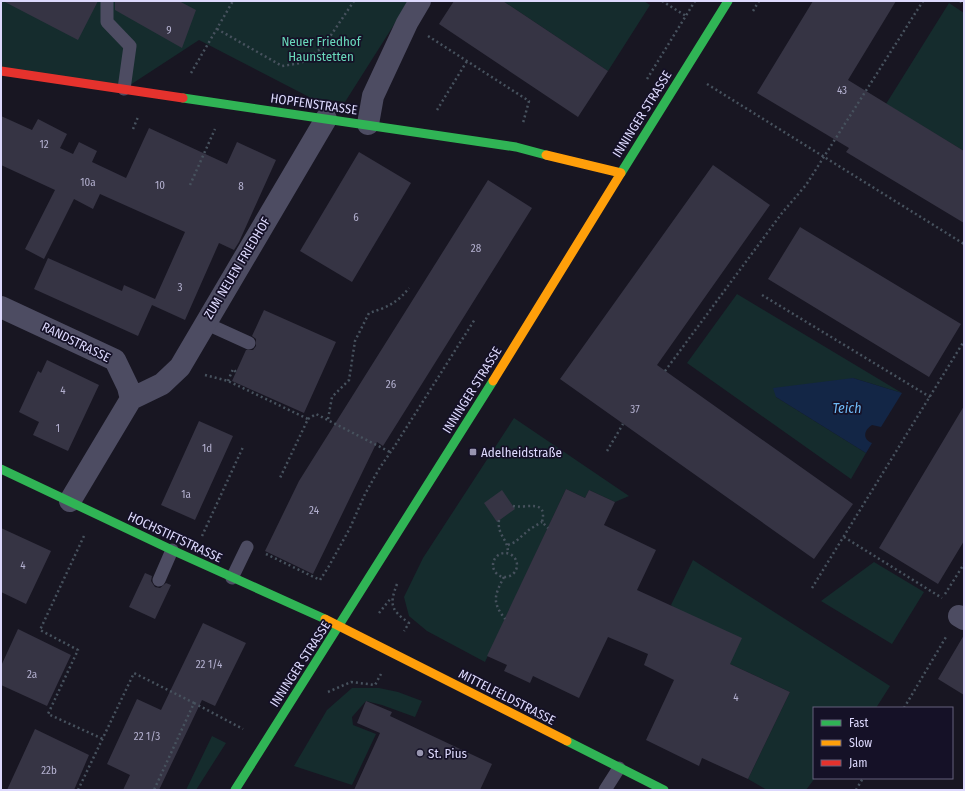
<svg xmlns="http://www.w3.org/2000/svg" width="965" height="791" viewBox="0 0 965 791" font-family="'Fira Sans Condensed',sans-serif">
<style>
.green{fill:#152c2d}
.water{fill:#132646}
.building{fill:#363444}
.lines{fill:none;stroke-linecap:round;stroke-linejoin:round}
.path{stroke:#47525e;stroke-width:2.5;stroke-dasharray:2 3;stroke-linecap:butt}
.lane{stroke:#4d4c62;stroke-width:13}
.street{stroke:#4d4c62;stroke-width:22}
.fast{stroke:#30b455;stroke-width:9}
.slow{stroke:#ff9f0a;stroke-width:9}
.jam{stroke:#e5322d;stroke-width:9}
.poi-dot{fill:#9895b0;stroke:#151127;stroke-width:1.5}
.labels{text-anchor:middle;dominant-baseline:central;stroke-width:3.5;stroke-linejoin:round;paint-order:stroke}
.number-label{font-size:11px;fill:#b3b0cf}
.park-label{font-size:13px;fill:#69d9bb;stroke:#151127}
.street-label{font-size:13px;fill:#ddd9fd;stroke:#151127}
.poi-label{font-size:13px;fill:#ddd9fd;stroke:#151127;text-anchor:start}
.water-label{font-size:14px;font-style:italic;fill:#6eb9f6;stroke:#151127}
</style>
<rect width="100%" height="100%" fill="#181622"/>
<!-- green -->
<path class="green" d="M 1,1 L 409,1 L 345,102 L 311,98 L 199,40 L 124,89 L 1,71 Z
M 503,1 L 644,1 L 650,5 L 608,71 Z
M 949,3 L 964,13 L 964,151 L 886,104 Z
M 737,294 L 902,393 L 853,378 L 776,397 L 866,453 L 851,479 L 687,363 Z
M 514,418 L 629,496 L 615,502 L 589,490 L 585,498 L 566,489 L 485,662 L 427,631 L 409,616 L 404,597 L 423,558 Z
M 693,560 L 890,686 L 876,708 L 814,708 L 815,778 L 806,790 L 767,790 L 748,779 L 790,692 L 730,664 L 671,605 Z
M 874,562 L 924,592 L 892,644 L 821,601 Z
M 352,688 L 379,688 L 398,692 L 422,701 L 415,717 L 382,705 L 366,701 L 352,717 L 353,725 L 376,734 L 352,785 L 294,766 L 327,710 Z
M 212,736 L 226,743 L 196,790 L 186,790 Z"/>
<!-- water -->
<path class="water" d="M 853,378 L 902,393 L 881,427 L 872,425 C 864,430 862,439 872,443 L 866,453 L 776,397 L 773,388 Z"/>
<!-- building -->
<path class="building" d="M 3,1 L 98,1 L 78,40 Z
M 115,1 L 179,1 L 196,10 L 182,48 L 115,10 Z
M 454,1 L 503,1 L 608,71 L 578,117 L 439,24 Z
M 813,1 L 896,1 L 848,80 L 964,151 L 964,223 L 846,152 L 849,148 L 757,93 Z
M 1,116 L 32,130 L 38,119 L 67,134 L 60,148 L 73,154 L 79,142 L 97,151 L 92,162 L 126,178 L 149,128 L 227,164 L 237,142 L 276,160 L 239,242 L 234,250 L 219,243 L 185,320 L 152,305 L 138,336 L 34,289 L 48,258 L 122,291 L 124,285 L 155,299 L 185,232 L 100,194 L 93,209 L 74,199 L 44,259 L 25,249 L 55,190 L 1,165 Z
M 359,152 L 411,183 L 352,282 L 300,251 Z
M 713,165 L 770,205 L 657,365 L 853,504 L 814,559 L 560,379 Z
M 488,180 L 532,208 L 383,446 L 377,442 L 313,574 L 265,551 L 299,481 Z
M 800,227 L 961,324 L 929,377 L 768,279 Z
M 264,310 L 336,342 L 304,413 L 232,381 L 246,350 L 253,350 L 256,346 L 256,339 L 252,336 Z
M 47,360 L 99,385 L 68,451 L 33,435 L 39,422 L 19,412 L 38,371 L 41,373 Z
M 964,406 L 964,541 L 938,584 L 879,548 Z
M 199,421 L 233,436 L 195,520 L 161,505 Z
M 566,489 L 585,498 L 589,490 L 615,502 L 604,525 L 656,550 L 637,590 L 742,638 L 730,664 L 790,692 L 748,779 L 702,758 L 699,766 L 646,740 L 674,680 L 644,665 L 648,654 L 608,637 L 579,698 L 533,676 L 530,683 L 504,671 L 507,665 L 487,656 Z
M 502,490 L 515,509 L 497,522 L 484,503 Z
M 1,528 L 51,551 L 26,604 L 1,592 Z
M 145,573 L 152,576 L 151,581 L 155,587 L 160,588 L 166,583 L 171,585 L 155,619 L 129,607 Z
M 203,623 L 246,643 L 215,706 L 202,700 L 159,790 L 123,790 L 130,775 L 107,764 L 137,699 L 161,710 Z
M 18,629 L 71,655 L 47,706 L 1,685 L 1,666 Z
M 964,635 L 964,695 L 938,679 Z
M 366,701 L 392,712 L 390,716 L 492,764 L 480,790 L 354,790 L 380,733 L 357,723 Z
M 35,729 L 89,755 L 74,790 L 7,790 Z"/>
<g class="lines">
<!-- path -->
<path class="path" d="M 662,1 L 686,16
M 960,1 L 964,4
M 753,11 L 759,1
M 217,29 L 282,66 L 301,63 L 323,47 L 354,1
M 428,36 L 529,101 L 523,123
M 191,73 L 233,1
M 647,79 L 695,1
M 707,84 L 964,244
M 437,110 L 467,61
M 133,129 L 138,117
M 190,185 L 215,129
M 762,295 L 930,397
M 665,371 L 782,213 L 806,185 L 923,1
M 205,375 L 228,381 L 308,419 L 279,480
M 228,381 L 233,369 L 236,372
M 308,419 L 316,414 L 390,452
M 328,419 L 332,397 L 349,380 L 355,341 L 369,313 C 388,307 397,303 409,288
M 607,451 L 623,424
M 513,506 C 526,509 548,498 542,522 L 548,528
M 499,520 C 497,536 508,538 508,553
M 84,536 L 40,630 L 78,650 L 48,714 L 103,739
M 202,536 L 243,447
M 844,537 L 942,598
M 508,545 L 515,542 L 530,529 L 542,522
M493 565a12 12 0 1 1 24 0a12 12 0 1 1-24 0Z
M 266,554 L 320,580 L 329,566 L 350,528 L 365,494 L 379,469 L 396,444 L 475,319
M 504,577 C 494,596 492,602 505,619
M 397,584 C 389,605 391,610 409,623 L 404,631
M 812,588 L 964,341
M 945,594 L 964,564
M 379,613 L 391,598
M 328,692 L 351,682 L 375,685 L 381,674
M 194,703 L 243,729
M 904,708 L 946,637
M 78,790 L 134,673 L 194,703 L 154,790
M 856,790 L 863,778"/>
<!-- lane -->
<path class="lane" d="M 107,1 L 107,22 L 130,46 L 124,89
M 205,323 L 249,343
M 232,578 L 247,547
M 159,580 L 172,550
M 605,790 L 619,768"/>
<!-- street -->
<path class="street" d="M 368,124 L 373,96 L 407,23 L 420,1
M 1,307 L 115,360 L 128,387 L 131,399 L 70,501
M 131,399 L 162,384 L 180,367 L 326,119
M 959,616 L 964,619"/>
<!-- fast -->
<path class="fast" d="M 183,98 L 516,147 L 546,155
M 621,173 L 728,1
M 1,469 L 172,550 L 325,619
M 567,741 L 664,790
M 235,790 L 493,381"/>
<!-- slow -->
<path class="slow" d="M 546,155 L 621,173
M 493,381 L 621,173
M 325,619 L 567,741"/>
<!-- jam -->
<path class="jam" d="M 1,71 L 183,98"/>
</g>
<!-- markers -->
<g class="poi-dot">
<rect x="469" y="448" width="8" height="8" rx="2"/>
<circle cx="420" cy="753" r="4"/>
</g>
<g class="labels">
<!-- number labels -->
<g class="number-label">
<text x="169" y="30">9</text>
<text x="842" y="90">43</text>
<text x="44" y="144">12</text>
<text x="88" y="182">10a</text>
<text x="160" y="185">10</text>
<text x="241" y="186">8</text>
<text x="356" y="217">6</text>
<text x="476" y="248">28</text>
<text x="180" y="287">3</text>
<text x="391" y="384">26</text>
<text x="63" y="390">4</text>
<text x="635" y="409">37</text>
<text x="58" y="428">1</text>
<text x="207" y="448">1d</text>
<text x="186" y="494">1a</text>
<text x="314" y="510">24</text>
<text x="23" y="565">4</text>
<text x="209" y="664">22 1/4</text>
<text x="32" y="674">2a</text>
<text x="736" y="697">4</text>
<text x="147" y="736">22 1/3</text>
<text x="49" y="770">22b</text>
</g>
<!-- park labels -->
<g class="park-label">
<text x="321" y="41">Neuer Friedhof<tspan x="321" dy="15">Haunstetten</tspan></text>
</g>
<!-- street labels -->
<g class="street-label">
<text transform="translate(314 104) rotate(8)">HOPFENSTRASSE</text>
<text transform="translate(642 114) rotate(-58)">INNINGER STRASSE</text>
<text transform="translate(237 268) rotate(-59)">ZUM NEUEN FRIEDHOF</text>
<text transform="translate(76 342) rotate(26)">RANDSTRASSE</text>
<text transform="translate(472 390) rotate(-58)">INNINGER STRASSE</text>
<text transform="translate(175 537) rotate(25)">HOCHSTIFTSTRASSE</text>
<text transform="translate(300 664) rotate(-57)">INNINGER STRASSE</text>
<text transform="translate(507 697) rotate(27)">MITTELFELDSTRASSE</text>
</g>
<!-- poi labels -->
<g class="poi-label">
<text x="481" y="452">Adelheidstraße</text>
<text x="428" y="753">St. Pius</text>
</g>
<!-- water labels -->
<g class="water-label">
<text x="847" y="408">Teich</text>
</g>
</g>
<!-- border -->
<rect width="965" height="791" fill="none" stroke="#ddd9fd" stroke-width="4"/>
<!-- legend -->
<rect x="813" y="707" width="140" height="72" fill="#151127" stroke="#65617d"/>
<rect x="821" y="720" width="20" height="6" fill="#30b455" stroke="#65617d"/>
<text x="849" y="727" font-size="12" fill="#ddd9fd">Fast</text>
<rect x="821" y="740" width="20" height="6" fill="#ff9f0a" stroke="#65617d"/>
<text x="849" y="747" font-size="12" fill="#ddd9fd">Slow</text>
<rect x="821" y="760" width="20" height="6" fill="#e5322d" stroke="#65617d"/>
<text x="849" y="767" font-size="12" fill="#ddd9fd">Jam</text>
</svg>
